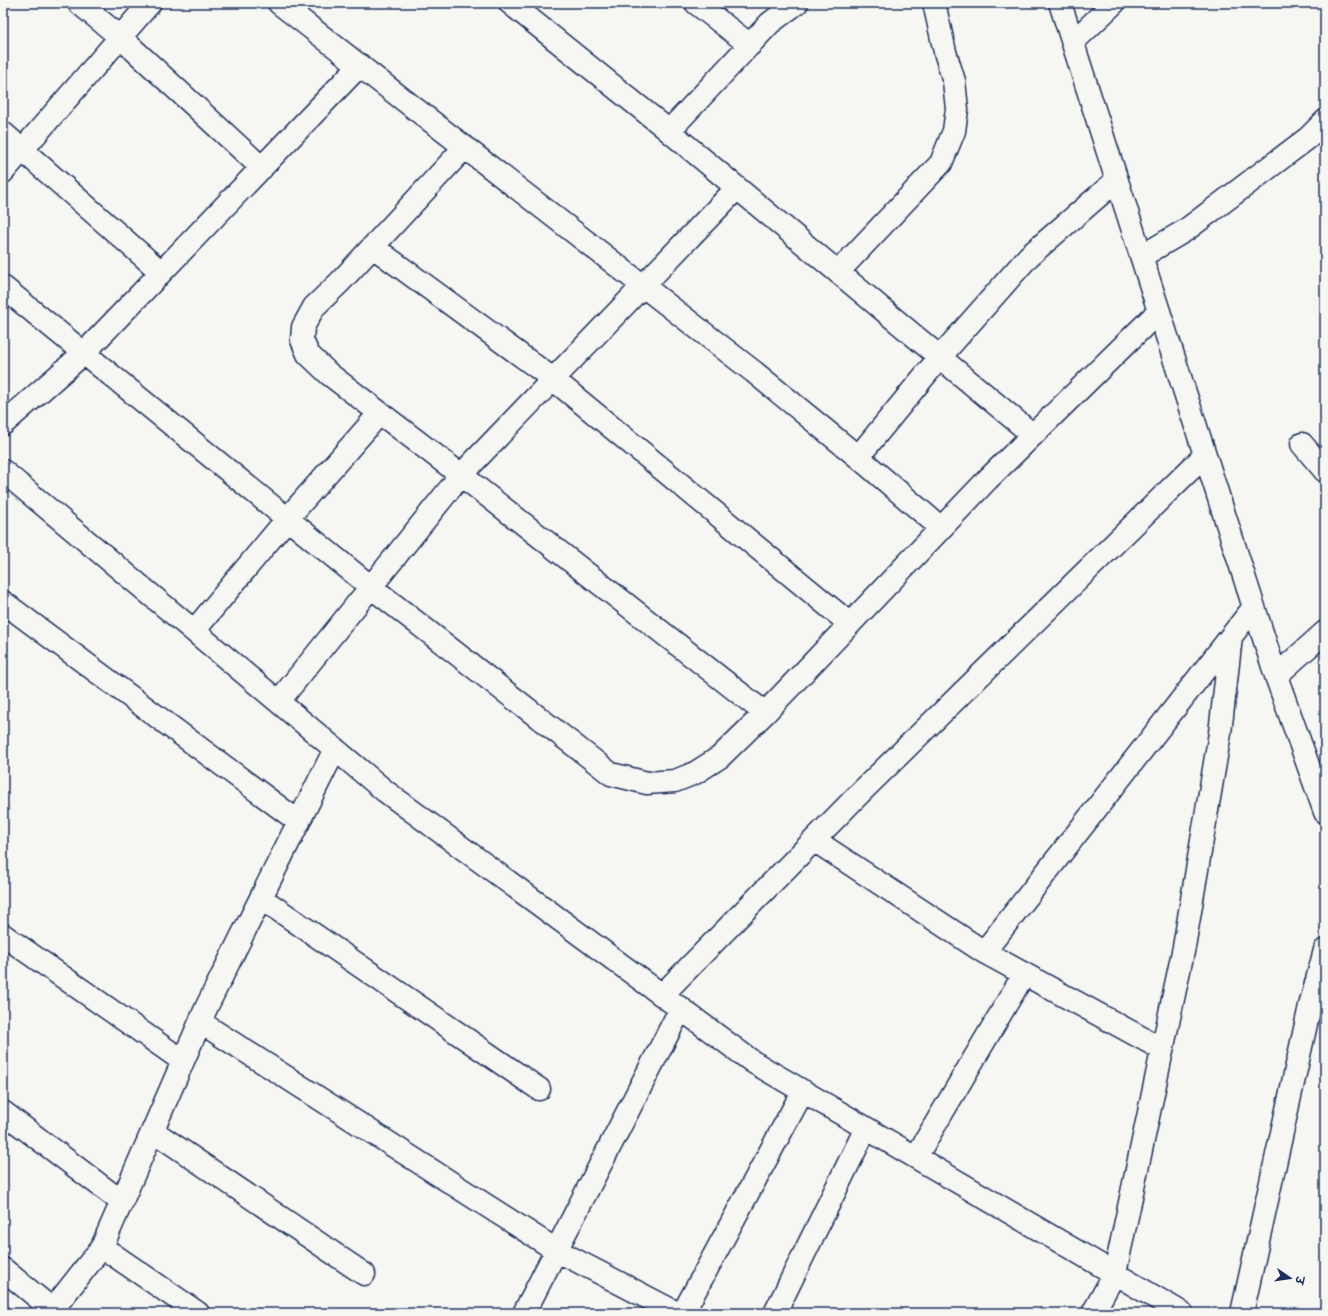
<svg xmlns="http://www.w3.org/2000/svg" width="1328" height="1316" viewBox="0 0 1328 1316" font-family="Mynerve,'Playpen Sans Deva',sans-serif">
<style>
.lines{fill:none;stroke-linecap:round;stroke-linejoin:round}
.minor-casing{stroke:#1b2f5e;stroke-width:25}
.minor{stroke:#f6f6f2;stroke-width:22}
</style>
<rect width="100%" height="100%" fill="#f6f6f2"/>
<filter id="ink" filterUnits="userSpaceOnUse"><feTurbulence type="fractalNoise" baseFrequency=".025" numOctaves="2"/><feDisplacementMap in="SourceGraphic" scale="8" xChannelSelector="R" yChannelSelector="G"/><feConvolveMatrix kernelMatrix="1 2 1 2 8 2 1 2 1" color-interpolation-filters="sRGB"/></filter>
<g filter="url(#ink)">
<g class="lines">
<!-- minor casing -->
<g class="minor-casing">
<path id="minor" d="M 79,3 L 120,37 L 262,168
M 279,3 L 754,372 L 858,457 L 941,528
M 510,3 L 663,126 L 1033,435
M 696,3 L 750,45
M 1060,3 L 1276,676 L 1325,812
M 1073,42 L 1114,3
M 669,131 L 770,23 L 797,3
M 3,133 L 161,272
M 465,147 L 340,282 L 314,307 L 303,327 L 302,340 L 308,354 L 329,374 L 461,475 L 765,713
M 3,172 L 150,3
M 373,247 L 553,379 L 850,624
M 1142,256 L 1186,230 L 1308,138 L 1325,121
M 838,272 L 941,163 L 954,131 L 957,109 L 954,81 L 945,52 L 934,3
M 3,287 L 371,587 L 611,774 L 647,783 L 675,781 L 695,773 L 720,757 L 765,713 L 988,479 L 1159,311
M 3,424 L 84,353 L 360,65
M 1302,444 L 1325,471
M 858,457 L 940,357 L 1029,256 L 1117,180
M 3,471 L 385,791 L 753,1062 L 1182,1313
M 3,602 L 299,822
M 194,631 L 287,519 L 380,413
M 1276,676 L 1325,632
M 279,701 L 461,475 L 737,188
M 814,840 L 984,952 L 1162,1049
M 261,898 L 539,1089
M 3,935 L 183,1061
M 984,952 L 1254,607
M 662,995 L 861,792 L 1205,455
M 200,1022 L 556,1250 L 677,1313
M 3,1112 L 122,1202
M 153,1131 L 364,1274
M 916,1157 L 1024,974
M 102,1247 L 198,1313
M 3,1269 L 53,1310
M 50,1313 L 102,1247 L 207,1006 L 335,749
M 524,1313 L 681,1008
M 683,1313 L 803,1091
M 775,1313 L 866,1128
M 1093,1313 L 1115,1273 L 1184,947 L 1220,733 L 1231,637
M 1242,1313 L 1310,1006 L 1325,950"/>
</g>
<!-- minor -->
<use href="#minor" class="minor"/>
</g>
</g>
<!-- margin -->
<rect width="1328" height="1316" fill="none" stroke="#f6f6f2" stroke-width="16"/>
<rect x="8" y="8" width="1312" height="1300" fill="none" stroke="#1b2f5e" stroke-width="1.5" filter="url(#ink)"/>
<!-- north arrow -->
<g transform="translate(1290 1278) rotate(103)" stroke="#f6f6f2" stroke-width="3" paint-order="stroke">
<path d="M0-3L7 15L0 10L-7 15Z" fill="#1b2f5e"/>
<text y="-6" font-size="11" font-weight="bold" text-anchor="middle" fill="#1b2f5e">उ</text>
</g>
</svg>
